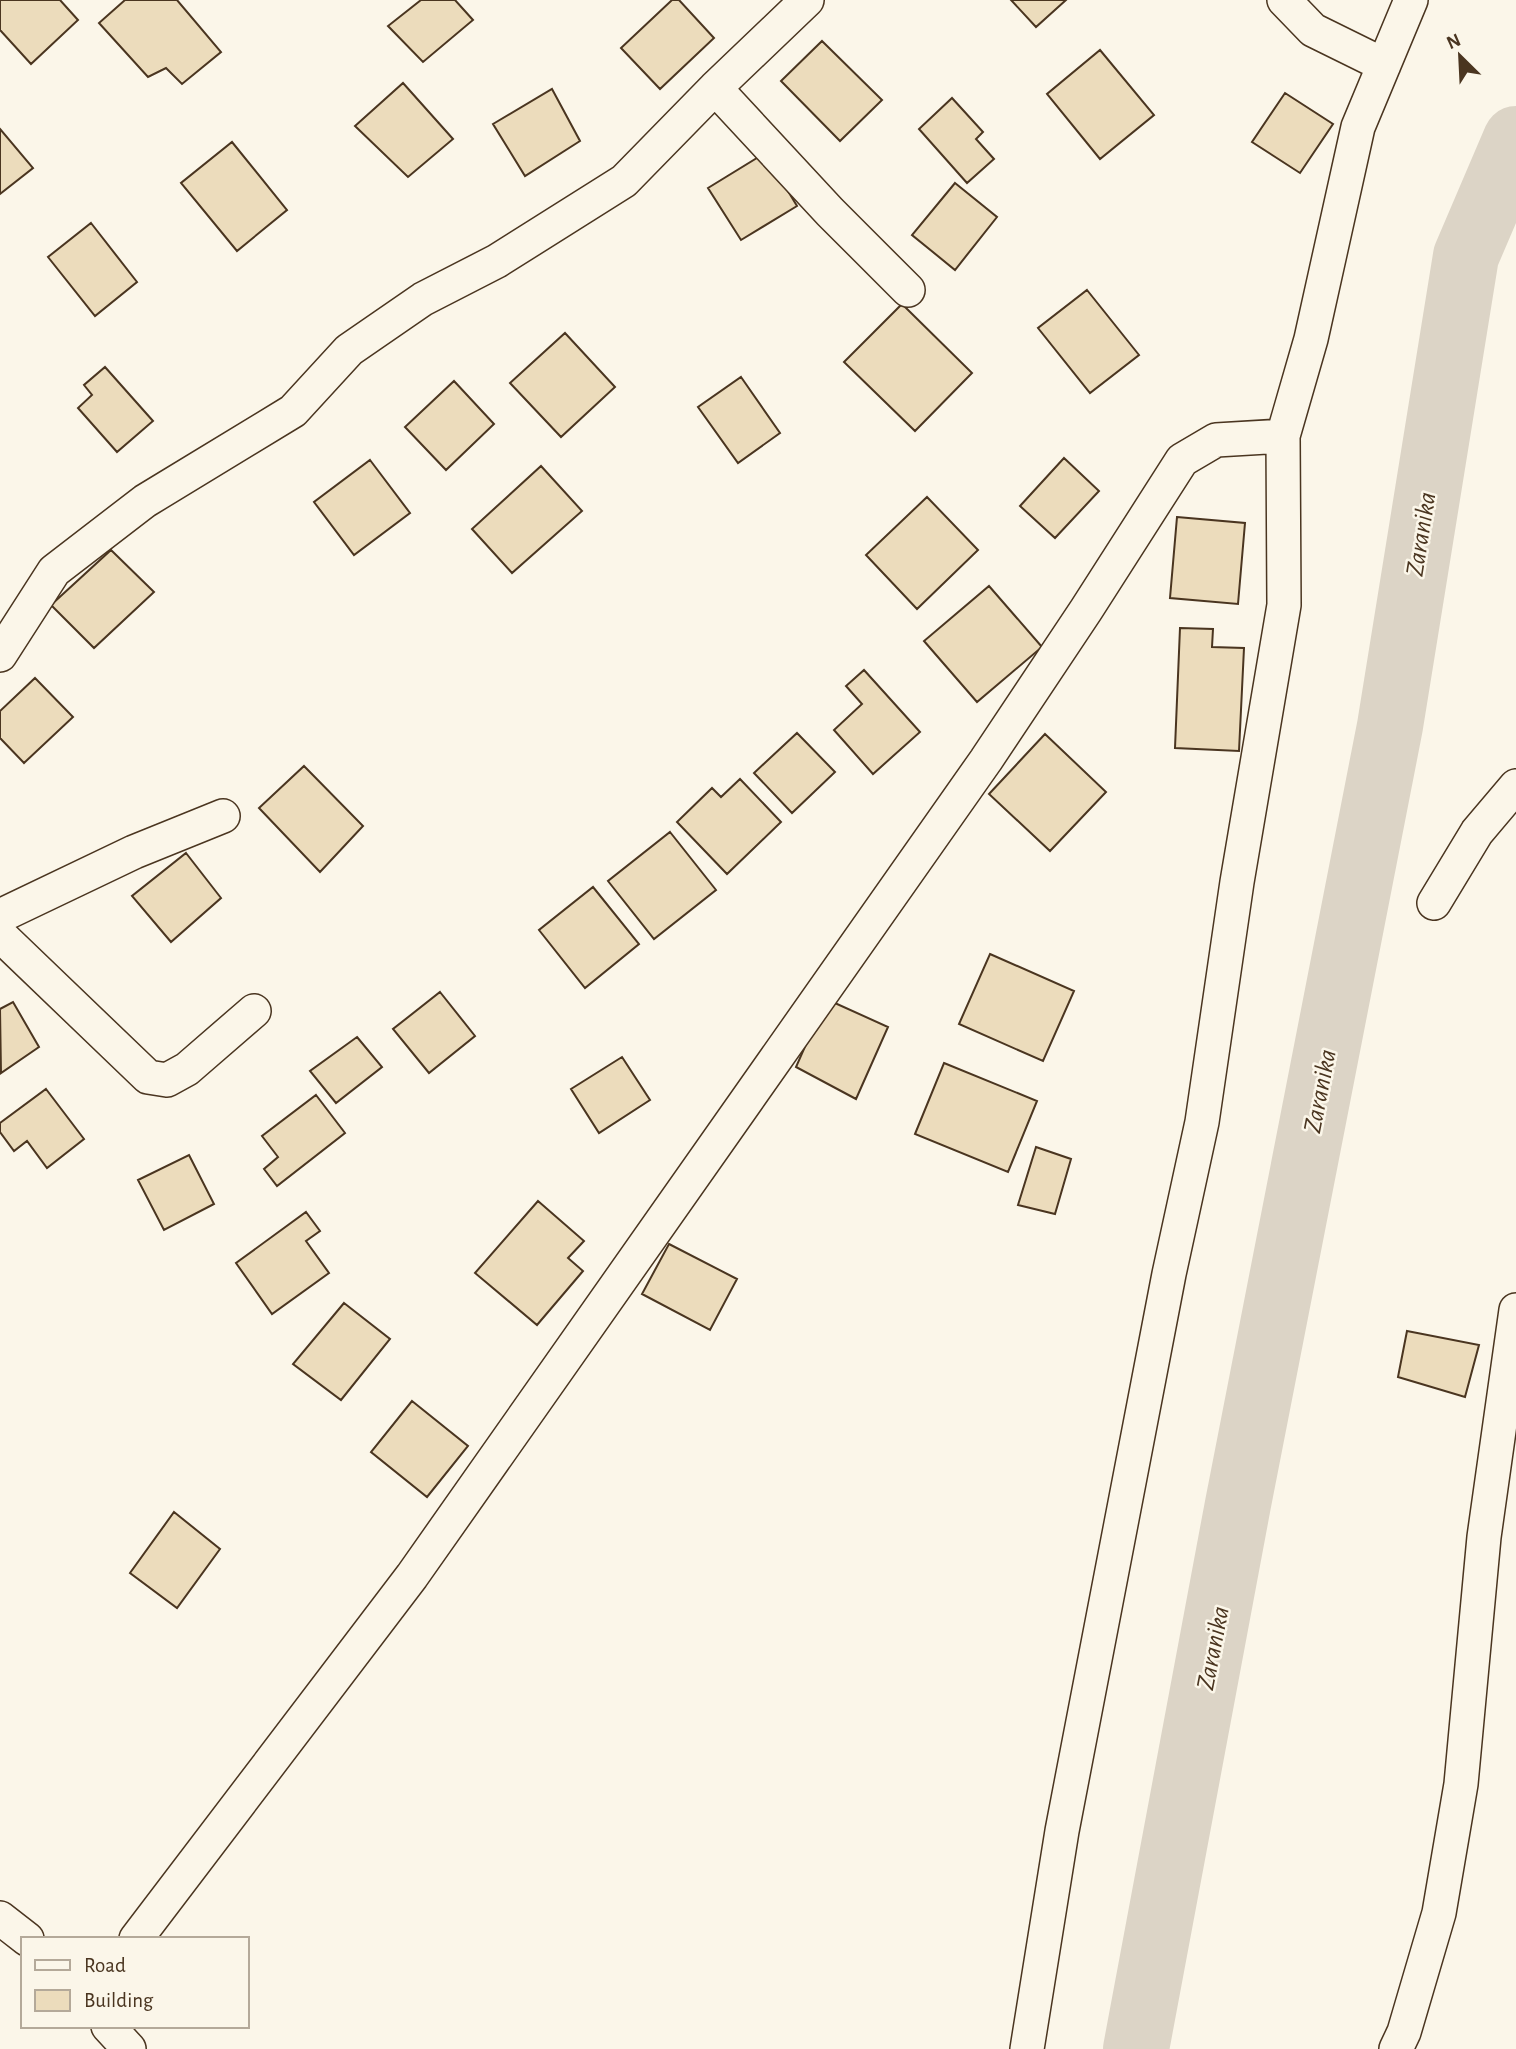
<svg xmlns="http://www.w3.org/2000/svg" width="1516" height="2049" viewBox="0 0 1516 2049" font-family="'Alegreya Sans',sans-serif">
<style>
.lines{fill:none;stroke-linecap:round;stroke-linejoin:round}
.river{stroke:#dcd4c6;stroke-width:66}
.building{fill:#ecdcbc;stroke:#4a3520;stroke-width:2}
.street-casing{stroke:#4a3520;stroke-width:36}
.street{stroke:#fbf6e9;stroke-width:33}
.labels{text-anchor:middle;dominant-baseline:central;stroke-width:5;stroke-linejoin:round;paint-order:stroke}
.water-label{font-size:26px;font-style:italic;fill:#4a3520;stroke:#fbf6e9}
</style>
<rect width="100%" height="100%" fill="#fbf6e9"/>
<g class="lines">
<!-- river -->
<path class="river" d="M 1136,2049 L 1238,1504 L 1390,726 L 1466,256 L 1516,139"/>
</g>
<!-- building -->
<path class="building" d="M 0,0 L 60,0 L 78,20 L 31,64 L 0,30 Z
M 125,0 L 177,0 L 221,52 L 182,84 L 166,68 L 148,77 L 99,23 Z
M 421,0 L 455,0 L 473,20 L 423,62 L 388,26 Z
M 672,0 L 679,0 L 714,38 L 660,89 L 621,48 Z
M 1011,0 L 1066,0 L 1036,27 Z
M 822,41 L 882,100 L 840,141 L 781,81 Z
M 1100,50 L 1154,115 L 1100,159 L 1047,94 Z
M 403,83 L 453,139 L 408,177 L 355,126 Z
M 552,89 L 580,141 L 525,176 L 493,124 Z
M 1285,93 L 1333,124 L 1300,173 L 1252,142 Z
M 952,98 L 983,132 L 976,139 L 994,159 L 967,183 L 919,129 Z
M 0,129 L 33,168 L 0,194 Z
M 232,142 L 287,210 L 237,251 L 181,183 Z
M 765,153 L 797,206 L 741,240 L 708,188 Z
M 955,183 L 997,217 L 955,270 L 912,235 Z
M 91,223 L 137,282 L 95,316 L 48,257 Z
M 1087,290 L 1139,355 L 1090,393 L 1038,328 Z
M 902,304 L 972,373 L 915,431 L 844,362 Z
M 565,333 L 615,387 L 561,437 L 510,383 Z
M 105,367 L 153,421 L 117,452 L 78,408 L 92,395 L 84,385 Z
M 741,377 L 780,433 L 738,463 L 698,407 Z
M 454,381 L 494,424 L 446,470 L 405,427 Z
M 1064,458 L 1099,491 L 1055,538 L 1020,506 Z
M 370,460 L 410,513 L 354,555 L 314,502 Z
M 541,466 L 582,511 L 512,573 L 472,529 Z
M 927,497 L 978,550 L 917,609 L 866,555 Z
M 1177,517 L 1245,523 L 1238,604 L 1170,598 Z
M 111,550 L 154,592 L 94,648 L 51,605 Z
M 989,586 L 1042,647 L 977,702 L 924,641 Z
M 1180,628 L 1213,629 L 1212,647 L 1244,648 L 1239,751 L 1175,748 Z
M 864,670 L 920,732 L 873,774 L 834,730 L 862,704 L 846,686 Z
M 35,678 L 73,717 L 24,763 L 0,738 L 0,711 Z
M 797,733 L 835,772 L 792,813 L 754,773 Z
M 1045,734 L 1106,792 L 1050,851 L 989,794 Z
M 304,766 L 363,826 L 320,872 L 259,808 Z
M 740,779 L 781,822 L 727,874 L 677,822 L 712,788 L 721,797 Z
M 670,832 L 716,890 L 654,939 L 608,881 Z
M 186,853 L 221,898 L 171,942 L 132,896 Z
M 593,887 L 639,944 L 585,988 L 539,930 Z
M 990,954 L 1074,991 L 1043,1061 L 959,1024 Z
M 440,992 L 475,1036 L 429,1073 L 393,1029 Z
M 826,999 L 888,1027 L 856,1099 L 796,1067 Z
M 13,1002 L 39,1047 L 1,1073 L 0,1009 Z
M 357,1037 L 382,1067 L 336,1103 L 310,1071 Z
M 622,1057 L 650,1100 L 599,1133 L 571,1089 Z
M 944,1063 L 1037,1101 L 1008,1172 L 915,1134 Z
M 46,1089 L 84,1139 L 47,1168 L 27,1141 L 14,1151 L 0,1132 L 0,1123 Z
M 316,1095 L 345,1133 L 277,1186 L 264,1169 L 278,1157 L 262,1136 Z
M 1036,1147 L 1071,1159 L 1055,1214 L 1018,1205 Z
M 189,1155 L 214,1204 L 164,1230 L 138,1180 Z
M 538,1201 L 584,1241 L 568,1258 L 583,1271 L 537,1325 L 475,1273 Z
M 306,1212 L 320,1231 L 306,1241 L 329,1273 L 272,1314 L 236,1263 Z
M 669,1244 L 737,1279 L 710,1330 L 642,1294 Z
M 344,1303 L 390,1339 L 341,1400 L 293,1364 Z
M 1407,1331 L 1479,1345 L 1465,1397 L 1398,1377 Z
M 412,1401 L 468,1446 L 427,1497 L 371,1452 Z
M 174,1512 L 220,1549 L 177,1608 L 130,1573 Z"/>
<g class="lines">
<!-- street casing -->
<g class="street-casing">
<path id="street" d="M 1284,0 L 1313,30 L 1384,65
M 715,88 L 830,212 L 908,290
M 0,655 L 54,571 L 145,501 L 293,411 L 349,350 L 423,299 L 497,261 L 624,181 L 715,88 L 807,0
M 1434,903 L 1477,832 L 1516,786
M 0,916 L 134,852 L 223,816
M 0,935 L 148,1077 L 167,1080 L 187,1069 L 254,1011
M 0,1918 L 27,1939
M 136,1939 L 412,1576 L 986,760 L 1086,610 L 1182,460 L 1216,440 L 1283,436
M 108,2026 L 129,2049
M 1027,2049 L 1062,1831 L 1169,1274 L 1202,1122 L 1237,882 L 1284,605 L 1283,436 L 1311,339 L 1358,127 L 1411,0
M 1396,2049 L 1404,2032 L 1439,1913 L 1461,1784 L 1484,1537 L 1516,1310"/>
</g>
<!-- street -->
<use href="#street" class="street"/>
</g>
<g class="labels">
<!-- water labels -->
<g class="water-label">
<text transform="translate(1421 534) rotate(-81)">Zaranika</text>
<text transform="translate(1320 1091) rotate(-79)">Zaranika</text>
<text transform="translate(1213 1648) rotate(-79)">Zaranika</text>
</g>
</g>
<!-- legend -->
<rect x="21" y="1937" width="228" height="91" fill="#fbf6e9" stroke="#b4a999" stroke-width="2"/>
<rect x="35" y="1960" width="35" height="10" fill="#fbf6e9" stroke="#b4a999" stroke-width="2"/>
<text x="84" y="1972" font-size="21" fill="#4a3520">Road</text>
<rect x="35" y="1990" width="35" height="21" fill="#ecdcbc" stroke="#b4a999" stroke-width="2"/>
<text x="84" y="2007" font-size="21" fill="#4a3520">Building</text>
<!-- north arrow -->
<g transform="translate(1460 56) rotate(336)" stroke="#fbf6e9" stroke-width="5" paint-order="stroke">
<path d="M0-5L12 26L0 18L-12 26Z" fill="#4a3520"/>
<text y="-10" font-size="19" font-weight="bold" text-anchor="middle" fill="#4a3520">N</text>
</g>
</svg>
